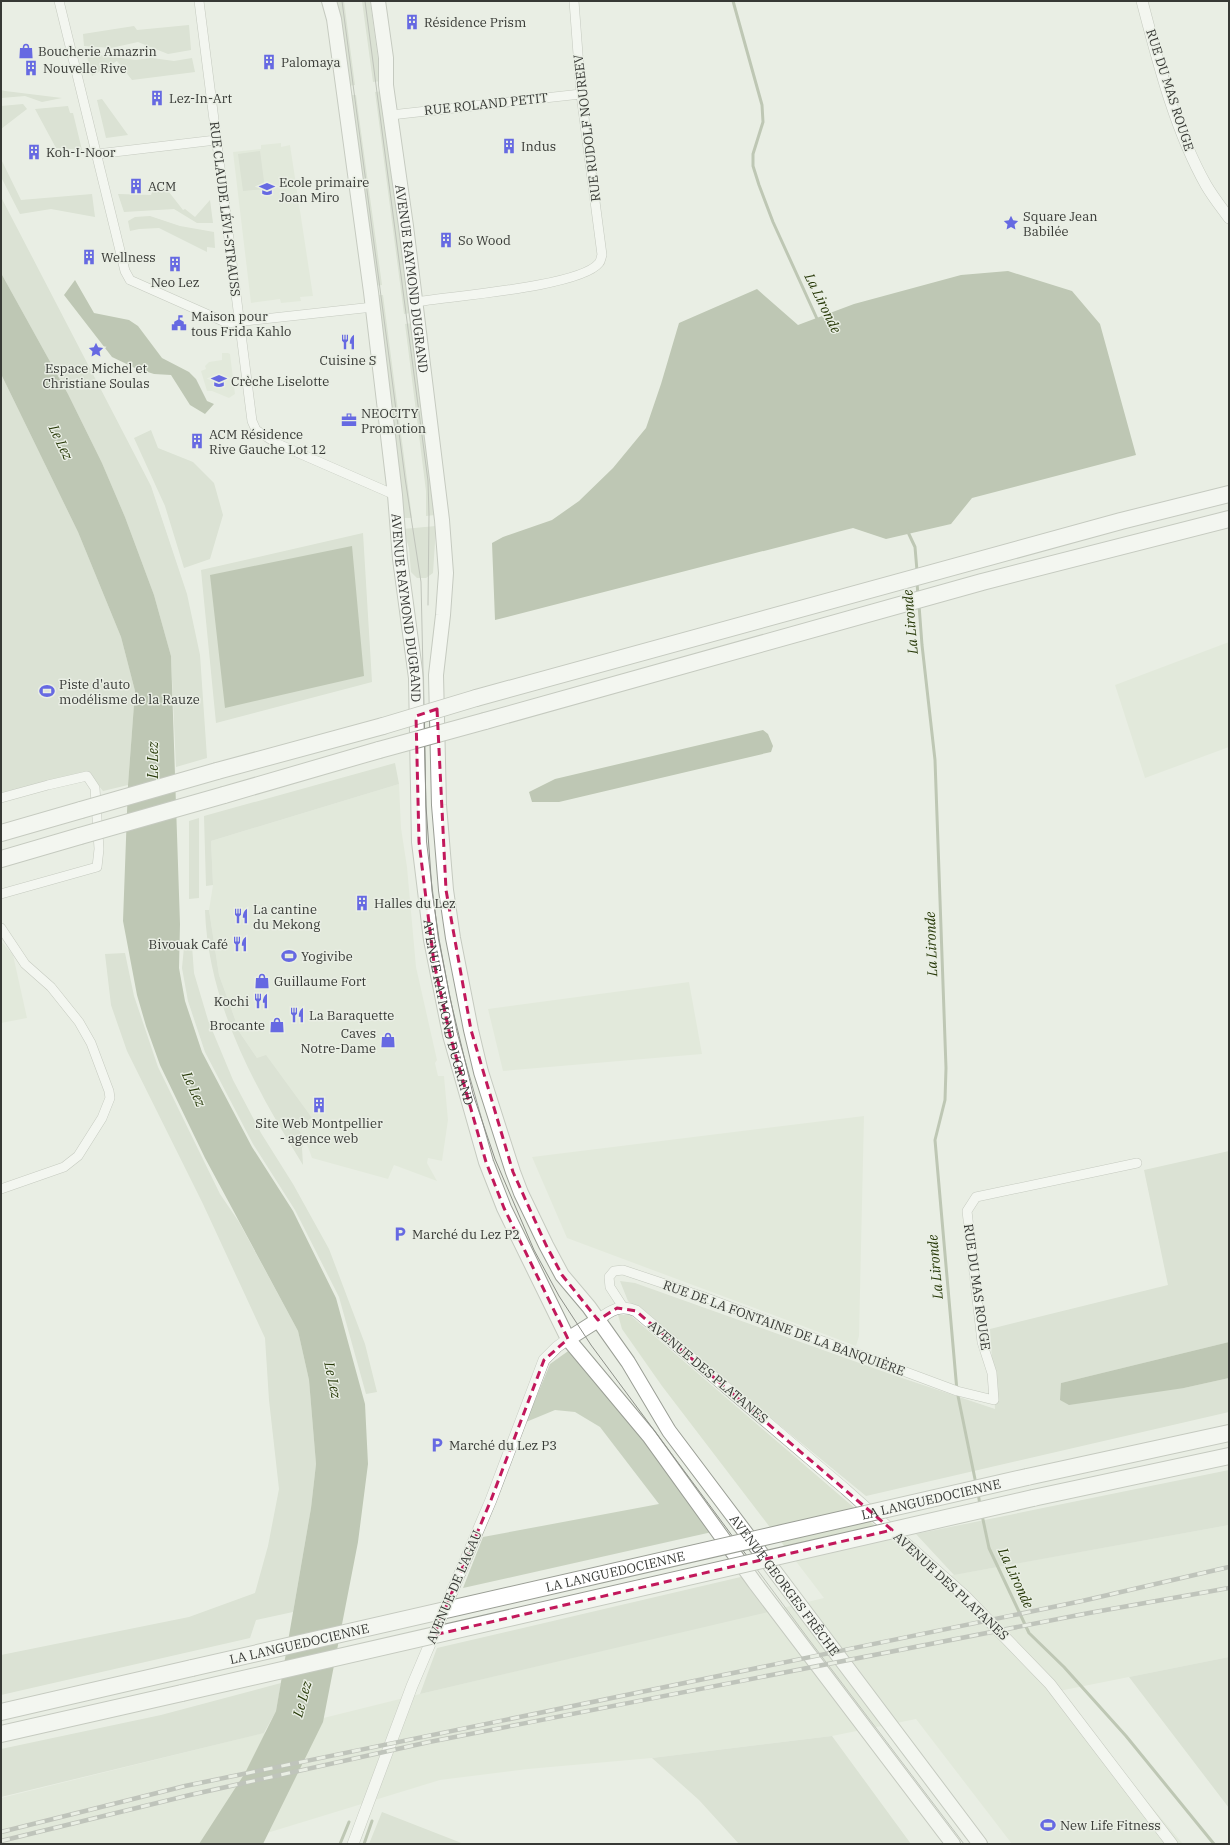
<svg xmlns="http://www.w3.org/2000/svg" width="1230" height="1845" viewBox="0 0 1230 1845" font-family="'IBM Plex Serif',serif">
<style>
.built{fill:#dae2d1}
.green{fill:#c9d2c0}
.water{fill:#8a977a}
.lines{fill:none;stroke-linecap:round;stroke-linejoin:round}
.stream{stroke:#8a977a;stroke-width:3}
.minor-casing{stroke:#9a9e95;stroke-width:10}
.tertiary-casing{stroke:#9a9e95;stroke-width:12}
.primary-casing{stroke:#9a9e95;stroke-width:16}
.motorway-casing{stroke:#9a9e95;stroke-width:18}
.minor{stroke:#fff;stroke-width:9}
.tertiary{stroke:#fff;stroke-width:11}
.primary{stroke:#fff;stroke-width:14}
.motorway{stroke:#fff;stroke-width:16}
.tram{stroke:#8d9089;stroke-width:1}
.rail-casing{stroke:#8d9089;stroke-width:4.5}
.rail{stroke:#e9eee4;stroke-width:3;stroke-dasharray:9;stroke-linecap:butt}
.motorway-bridge-casing{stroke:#9a9e95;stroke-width:18;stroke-linecap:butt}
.motorway-bridge{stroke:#fff;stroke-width:16}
.marked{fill:none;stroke:#c2185b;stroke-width:3;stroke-dasharray:8 5;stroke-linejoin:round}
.labels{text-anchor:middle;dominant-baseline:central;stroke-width:3;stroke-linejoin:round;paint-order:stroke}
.poi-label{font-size:13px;fill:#373935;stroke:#e9eee4;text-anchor:start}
.street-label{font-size:13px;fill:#373935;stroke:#e9eee4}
.water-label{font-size:14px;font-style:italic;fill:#253706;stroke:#e9eee4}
</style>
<rect width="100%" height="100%" fill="#e9eee4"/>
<!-- built -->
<path class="built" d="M 281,143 L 281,147 L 290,145 L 313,296 L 300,297 L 301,301 L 281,303 L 280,299 L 251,303 L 233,152 L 261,149 L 261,145 Z
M 222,353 L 228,353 L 230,354 L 235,394 L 229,398 L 212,391 L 207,391 L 201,371 L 206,369 L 205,366 L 209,362 L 222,360 Z
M 1229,642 L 1229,747 L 1145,778 L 1115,685 Z
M 399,784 L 401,828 L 407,867 L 416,967 L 437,1060 L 435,1063 L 438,1076 L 444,1076 L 448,1120 L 442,1161 L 428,1158 L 427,1163 L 437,1181 L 394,1165 L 388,1179 L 312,1158 L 305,1139 L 297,1127 L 311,1119 L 257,1058 L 240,1033 L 219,975 L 209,910 L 213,885 L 211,841 Z
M 1,941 L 13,955 L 27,1018 L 1,1023 Z
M 689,982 L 702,1054 L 503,1071 L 488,1009 Z
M 864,1116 L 859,1336 L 856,1346 L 567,1238 L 532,1157 Z
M 618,1315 L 630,1315 L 936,1578 L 1229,1525 L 1229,1657 L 1054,1692 L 1183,1844 L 1012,1844 L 916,1719 L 832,1736 L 652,1758 L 528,1769 L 440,1780 L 231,1844 L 1,1844 L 1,1798 L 420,1694 L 824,1598 L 662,1386 L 622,1329 Z"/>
<!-- green -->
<path class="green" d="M 334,1 L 344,1 L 355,85 L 348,86 Z
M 362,1 L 370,1 L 381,81 L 373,82 Z
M 189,25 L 191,50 L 168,54 L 138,42 L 111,48 L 84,46 L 83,34 L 134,26 L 137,30 Z
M 86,53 L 135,60 L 152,58 L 174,61 L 192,58 L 195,72 L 132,80 L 117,61 L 92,76 Z
M 1,90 L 5,91 L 62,98 L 42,102 L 25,96 L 1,98 Z
M 382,91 L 411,313 L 404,314 L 375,92 Z
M 349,95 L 356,95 L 382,285 L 375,286 Z
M 102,99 L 128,135 L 106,138 L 97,100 Z
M 23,104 L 27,109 L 1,129 L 1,106 Z
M 68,106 L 70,113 L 73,113 L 82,150 L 56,148 L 35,109 Z
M 260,151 L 265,189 L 243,191 L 238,154 Z
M 1,159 L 21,200 L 92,194 L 95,217 L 51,209 L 20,214 L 1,177 Z
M 154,187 L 165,187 L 183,210 L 185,209 L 195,217 L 210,200 L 213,223 L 197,223 L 174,209 L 124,212 L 118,194 L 151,195 Z
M 1,197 L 151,486 L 187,594 L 200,655 L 207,758 L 176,767 L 171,656 L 154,595 L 125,517 L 102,463 L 68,394 L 1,273 Z
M 150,216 L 180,226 L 214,232 L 215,248 L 207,247 L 207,252 L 159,228 L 139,229 L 130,231 L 128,221 L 135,217 Z
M 375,295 L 383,295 L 412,518 L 402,518 Z
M 413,323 L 435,515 L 426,516 L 426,491 L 405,324 Z
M 1,374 L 78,532 L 121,637 L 135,691 L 128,785 L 103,791 L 90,776 L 1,795 Z
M 151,430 L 158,448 L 193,462 L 214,483 L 223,515 L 210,559 L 184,568 L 165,506 L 134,438 Z
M 436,526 L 433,573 L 426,578 L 417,578 L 411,572 L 409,548 L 403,529 Z
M 363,533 L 372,682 L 216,723 L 201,570 Z
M 395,763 L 399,784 L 211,841 L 213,885 L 206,886 L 204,816 Z
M 199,818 L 199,898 L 189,899 L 189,821 Z
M 205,910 L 209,910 L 219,975 L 240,1033 L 257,1058 L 266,1055 L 312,1118 L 297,1127 L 305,1139 L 302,1148 L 303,1165 C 255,1088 208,1003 205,910 Z
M 192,946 L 194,973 L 208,1020 L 233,1080 L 261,1133 L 293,1184 L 329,1249 L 365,1344 L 377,1392 L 366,1394 L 339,1297 L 295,1210 L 253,1144 L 205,1052 L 188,1001 L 182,968 L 184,947 Z
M 125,953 L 134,996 L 158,1067 L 220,1194 L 239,1222 L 298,1331 L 309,1380 L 316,1464 L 311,1508 L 293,1612 L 256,1620 L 250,1638 L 1,1695 L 1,1655 L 189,1617 L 255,1593 L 268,1546 L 279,1489 L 269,1400 L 265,1338 L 203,1204 L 127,1051 L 111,1005 L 105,954 Z
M 1229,1151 L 1229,1342 L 1061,1383 L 1184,1388 L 1229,1378 L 1229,1412 L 866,1496 L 628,1301 L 620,1281 L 635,1283 L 893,1375 L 995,1409 L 990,1329 L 1168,1285 L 1144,1170 Z
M 571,1349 L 653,1448 L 712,1532 L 463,1588 L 483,1537 L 659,1504 L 600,1427 L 575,1412 L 555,1410 L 526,1422 L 550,1364 Z
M 1229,1470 L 1229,1525 L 954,1575 L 916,1534 Z
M 745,1576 L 768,1612 L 420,1694 L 437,1648 Z
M 1229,1657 L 1229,1808 L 1129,1677 Z
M 281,1683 L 276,1711 L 264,1733 L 1,1797 L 1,1749 L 161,1715 Z
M 832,1736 L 911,1844 L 739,1844 L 699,1800 L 652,1758 Z
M 382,1812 L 464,1844 L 369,1844 Z"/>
<!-- water -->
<path class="water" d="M 1008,271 L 1072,291 L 1100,324 L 1136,455 L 972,498 L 951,524 L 886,539 L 853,528 L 495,620 L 492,543 L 503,537 L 552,520 L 579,501 L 613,468 L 646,428 L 661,384 L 679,323 L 757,289 L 798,325 L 854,304 L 961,275 Z
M 1,273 L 68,394 L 102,463 L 125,517 L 154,595 L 171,656 L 180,924 L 179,968 L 185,1001 L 202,1052 L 252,1147 L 293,1211 L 336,1298 L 365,1404 L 368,1464 L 358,1542 L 323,1722 L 263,1844 L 199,1844 L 245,1773 L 276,1711 L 311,1508 L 316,1464 L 309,1380 L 298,1331 L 205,1158 L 160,1065 L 146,1026 L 137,995 L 123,921 L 128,785 L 135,691 L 121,637 L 78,532 L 1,374 Z
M 75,280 L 94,313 L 129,320 L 138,326 L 162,358 L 189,372 L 196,379 L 207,401 L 214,404 L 205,414 L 190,405 L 171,375 L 154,374 L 135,368 L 112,357 L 64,295 Z
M 352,546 L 364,676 L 225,708 L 210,575 Z
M 763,730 L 768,734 L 773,746 L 771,752 L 559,802 L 532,802 L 529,792 L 555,779 Z
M 1229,1342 L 1229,1378 L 1184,1388 L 1069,1405 L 1060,1400 L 1061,1383 Z"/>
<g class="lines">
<!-- stream -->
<path class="stream" d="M 733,1 L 762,105 L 763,122 L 753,154 L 753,166 L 759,185 L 773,222 L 818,321
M 907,530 L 915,547 L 917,571
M 917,583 L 918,595
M 919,605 L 922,645 L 935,760 L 946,1068 L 945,1100 L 935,1140 L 957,1391 L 976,1484
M 978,1493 L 980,1505
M 982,1515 L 989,1548 L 1029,1633 L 1064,1667 L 1126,1736 L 1214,1844
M 340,1844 L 349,1822
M 364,1844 L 372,1821"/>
<!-- minor casing -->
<g class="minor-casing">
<path id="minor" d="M 59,1 L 125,271 L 130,280 L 227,323 L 373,307
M 199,1 L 252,421 L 256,430 L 278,444 L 395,495
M 391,115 L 581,94
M 97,154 L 216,140
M 416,302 C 450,296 580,287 599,263 C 601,261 601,257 602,255 L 581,94 L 574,1
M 1,798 L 48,785 L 87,776 L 95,788 L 99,849 L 97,867 L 1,894
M 1,928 L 25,964 L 51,987 L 79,1022 L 91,1043 L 109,1091 L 110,1098 L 102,1118 L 78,1156 L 64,1167 L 1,1189
M 623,1307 L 610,1287 L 609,1277 L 614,1271 L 623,1270 L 704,1297 L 957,1391 L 994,1400 L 992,1373 L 982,1342 L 967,1211 L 976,1197 L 1137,1163"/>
</g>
<!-- tertiary casing -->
<g class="tertiary-casing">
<path id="tertiary" d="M 1142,1 C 1158,62 1175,130 1206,185 C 1213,197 1221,207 1229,218
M 598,1320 C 611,1310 621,1304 636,1311 L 845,1489 L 965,1596 L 1050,1684 L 1172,1844
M 353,1844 L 412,1686 L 491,1500 L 544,1360 L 557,1347 L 568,1339"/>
</g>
<!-- primary casing -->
<g class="primary-casing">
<g id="primary">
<path id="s1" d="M 329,1 L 334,19 L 371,292 L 395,495 L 400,559 L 416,678 L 419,842 L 431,940 L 450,1035 L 486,1162 L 504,1208 L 568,1339 L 649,1436 L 755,1583 L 953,1844"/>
<path id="s2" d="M 378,1 L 386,58 L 386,85 L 406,226 L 442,520 L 446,573 L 443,615 L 436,675 L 439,805 L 446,890 L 453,938 L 471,1030 L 481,1072 L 513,1172 L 521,1193 L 546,1245 L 562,1275 L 589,1307 L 628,1362 L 669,1431 L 980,1844"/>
<path d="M 568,1339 L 598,1320"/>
</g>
</g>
<!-- motorway casing -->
<g class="motorway-casing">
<path id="motorway" d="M 476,698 L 1121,521 L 1229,494
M 485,721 L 982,582 L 1229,519
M 217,771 L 383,726
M 224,795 L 379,750
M 1,833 L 81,810
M 1,859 L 80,836
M 1027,1477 L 1229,1433
M 1033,1498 L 1229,1456
M 1,1712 L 192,1668
M 1,1734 L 182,1693"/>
</g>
<!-- minor -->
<use href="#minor" class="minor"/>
<!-- tertiary -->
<use href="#tertiary" class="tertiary"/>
<!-- primary -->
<use href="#primary" class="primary"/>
<!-- motorway -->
<use href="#motorway" class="motorway"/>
<!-- tram -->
<path class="tram" d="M 342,1 L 405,478 L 421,582 L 426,806 L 432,891 L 439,939 L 450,998 L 473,1094 L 495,1159 L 534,1250 L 559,1296 L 591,1345 L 810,1641 L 964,1844
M 365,1 L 428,481 L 429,515 L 428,605"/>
<!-- rail casing -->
<g class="rail-casing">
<path id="rail" d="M 1,1832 L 185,1786 L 1082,1601 L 1229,1567
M 1,1841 L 190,1795 L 429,1742 L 1089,1613 L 1229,1588"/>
</g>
<!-- rail -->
<use href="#rail" class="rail"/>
<!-- motorway-bridge casing -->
<g class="motorway-bridge-casing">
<g id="motorway-bridge">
<path d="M 383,726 L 476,698"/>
<path d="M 379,750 L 485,721"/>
<path d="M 81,810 L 217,771"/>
<path d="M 80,836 L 224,795"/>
<path id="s3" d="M 192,1668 L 1027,1477"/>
<path d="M 182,1693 L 1033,1498"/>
</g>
</g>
<!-- motorway-bridge -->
<use href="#motorway-bridge" class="motorway-bridge"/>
</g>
<!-- marked area -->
<path d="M0 0H1230V1845H0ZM 437,709 L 446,890 L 471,1030 L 513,1172 L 546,1245 L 562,1275 L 598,1320 L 617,1308 L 636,1311 L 892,1530 L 434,1635 L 491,1500 L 544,1360 L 568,1339 L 504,1208 L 486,1162 L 450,1035 L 434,963 L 419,842 L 416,716 Z" fill="#e9eee4" fill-opacity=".55" fill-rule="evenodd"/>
<path class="marked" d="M 437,709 L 446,890 L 471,1030 L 513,1172 L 546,1245 L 562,1275 L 598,1320 L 617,1308 L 636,1311 L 892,1530 L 434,1635 L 491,1500 L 544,1360 L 568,1339 L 504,1208 L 486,1162 L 450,1035 L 434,963 L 419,842 L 416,716 Z"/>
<!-- icons -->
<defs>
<g id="building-bare" transform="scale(1.2)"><path d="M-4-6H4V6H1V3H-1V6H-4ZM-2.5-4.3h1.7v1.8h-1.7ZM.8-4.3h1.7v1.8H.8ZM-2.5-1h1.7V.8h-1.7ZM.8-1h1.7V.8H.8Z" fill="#6669e2" stroke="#e9eee4" stroke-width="2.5" paint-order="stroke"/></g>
<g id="shop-bare" transform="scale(1.2)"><path d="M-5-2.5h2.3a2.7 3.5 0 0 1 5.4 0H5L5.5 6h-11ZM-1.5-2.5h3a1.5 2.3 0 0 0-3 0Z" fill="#6669e2" stroke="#e9eee4" stroke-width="2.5" paint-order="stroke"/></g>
<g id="school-bare" transform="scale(1.2)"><path d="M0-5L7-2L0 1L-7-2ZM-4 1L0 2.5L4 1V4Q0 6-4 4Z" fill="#6669e2" stroke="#e9eee4" stroke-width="2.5" paint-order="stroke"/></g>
<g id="sight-bare" transform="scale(1.2)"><path d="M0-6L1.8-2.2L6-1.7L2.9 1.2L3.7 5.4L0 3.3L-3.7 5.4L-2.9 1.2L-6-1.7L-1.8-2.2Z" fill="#6669e2" stroke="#e9eee4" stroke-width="2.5" paint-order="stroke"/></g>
<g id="civic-bare" transform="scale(1.2)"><path d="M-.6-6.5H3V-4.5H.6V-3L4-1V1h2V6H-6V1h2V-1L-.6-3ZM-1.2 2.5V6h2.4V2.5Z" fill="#6669e2" stroke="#e9eee4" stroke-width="2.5" paint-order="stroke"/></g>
<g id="restaurant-bare" transform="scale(1.2)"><path d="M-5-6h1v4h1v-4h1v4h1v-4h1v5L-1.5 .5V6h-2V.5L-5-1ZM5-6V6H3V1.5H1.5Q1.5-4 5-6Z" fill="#6669e2" stroke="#e9eee4" stroke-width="2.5" paint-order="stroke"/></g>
<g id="office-bare" transform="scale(1.2)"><path d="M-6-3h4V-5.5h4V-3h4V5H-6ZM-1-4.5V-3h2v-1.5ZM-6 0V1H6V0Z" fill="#6669e2" stroke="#e9eee4" stroke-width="2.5" paint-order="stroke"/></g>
<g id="stadium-bare" transform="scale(1.2)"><path d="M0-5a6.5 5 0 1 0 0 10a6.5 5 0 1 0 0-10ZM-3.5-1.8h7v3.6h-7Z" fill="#6669e2" stroke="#e9eee4" stroke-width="2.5" paint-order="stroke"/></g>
<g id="parking-bare" transform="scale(1.2)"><path d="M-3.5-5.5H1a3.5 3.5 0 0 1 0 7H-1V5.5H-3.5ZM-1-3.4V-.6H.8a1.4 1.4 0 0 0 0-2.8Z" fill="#6669e2" stroke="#e9eee4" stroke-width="2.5" paint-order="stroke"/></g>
</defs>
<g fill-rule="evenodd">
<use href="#building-bare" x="412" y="22"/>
<use href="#shop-bare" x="26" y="51"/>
<use href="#building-bare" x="269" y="62"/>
<use href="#building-bare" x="31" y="68"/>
<use href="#building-bare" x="157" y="98"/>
<use href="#building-bare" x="509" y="146"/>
<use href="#building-bare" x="34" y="152"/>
<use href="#building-bare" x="136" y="186"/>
<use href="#school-bare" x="267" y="189"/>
<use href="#sight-bare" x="1011" y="223"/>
<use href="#building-bare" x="446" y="240"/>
<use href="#building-bare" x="89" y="257"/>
<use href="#building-bare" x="175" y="264"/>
<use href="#civic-bare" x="179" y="323"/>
<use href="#restaurant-bare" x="348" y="342"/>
<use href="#sight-bare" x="96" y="350"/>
<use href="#school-bare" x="219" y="381"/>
<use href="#office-bare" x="349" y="420"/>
<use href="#building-bare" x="197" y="441"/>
<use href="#stadium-bare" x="47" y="691"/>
<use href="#building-bare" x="362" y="903"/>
<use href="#restaurant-bare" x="241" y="916"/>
<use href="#restaurant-bare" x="240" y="944"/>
<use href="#stadium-bare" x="289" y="956"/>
<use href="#shop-bare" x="262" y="981"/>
<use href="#restaurant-bare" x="261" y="1001"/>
<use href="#restaurant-bare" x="297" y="1015"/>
<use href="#shop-bare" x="277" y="1025"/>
<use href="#shop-bare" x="388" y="1040"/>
<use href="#building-bare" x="319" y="1105"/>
<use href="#parking-bare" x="400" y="1234"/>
<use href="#parking-bare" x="437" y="1445"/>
<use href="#stadium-bare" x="1048" y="1825"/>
</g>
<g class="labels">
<!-- poi labels -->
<g class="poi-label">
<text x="424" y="22">Résidence Prism</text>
<text x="38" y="51">Boucherie Amazrin</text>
<text x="281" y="62">Palomaya</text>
<text x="43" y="68">Nouvelle Rive</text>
<text x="169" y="98">Lez-In-Art</text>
<text x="521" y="146">Indus</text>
<text x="46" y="152">Koh-I-Noor</text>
<text x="279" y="182">Ecole primaire<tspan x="279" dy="15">Joan Miro</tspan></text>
<text x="148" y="186">ACM</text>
<text x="1023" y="216">Square Jean<tspan x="1023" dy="15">Babilée</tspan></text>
<text x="458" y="240">So Wood</text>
<text x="101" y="257">Wellness</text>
<text x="175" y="282" text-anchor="middle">Neo Lez</text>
<text x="191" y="316">Maison pour<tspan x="191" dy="15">tous Frida Kahlo</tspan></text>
<text x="348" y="360" text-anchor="middle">Cuisine S</text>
<text x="96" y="368" text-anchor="middle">Espace Michel et<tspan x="96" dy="15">Christiane Soulas</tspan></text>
<text x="231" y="381">Crèche Liselotte</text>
<text x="361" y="413">NEOCITY<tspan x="361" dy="15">Promotion</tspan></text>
<text x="209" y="434">ACM Résidence<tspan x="209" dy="15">Rive Gauche Lot 12</tspan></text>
<text x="59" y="684">Piste d'auto<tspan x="59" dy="15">modélisme de la Rauze</tspan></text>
<text x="374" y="903">Halles du Lez</text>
<text x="253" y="909">La cantine<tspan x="253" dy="15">du Mekong</tspan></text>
<text x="228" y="944" text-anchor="end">Bivouak Café</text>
<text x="301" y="956">Yogivibe</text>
<text x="274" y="981">Guillaume Fort</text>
<text x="249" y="1001" text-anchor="end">Kochi</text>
<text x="309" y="1015">La Baraquette</text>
<text x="265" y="1025" text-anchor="end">Brocante</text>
<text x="376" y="1033" text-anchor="end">Caves<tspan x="376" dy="15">Notre-Dame</tspan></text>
<text x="319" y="1123" text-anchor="middle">Site Web Montpellier<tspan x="319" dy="15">- agence web</tspan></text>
<text x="412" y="1234">Marché du Lez P2</text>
<text x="449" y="1445">Marché du Lez P3</text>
<text x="1060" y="1825">New Life Fitness</text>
</g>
<!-- street labels -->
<g class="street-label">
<text transform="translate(1170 90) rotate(72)">RUE DU MAS ROUGE</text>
<text transform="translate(486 104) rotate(-6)">RUE ROLAND PETIT</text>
<text transform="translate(587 128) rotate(-97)">RUE RUDOLF NOUREEV</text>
<text transform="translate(225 209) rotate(83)">RUE CLAUDE LÉVI-STRAUSS</text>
<text stroke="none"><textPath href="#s2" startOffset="280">AVENUE RAYMOND DUGRAND</textPath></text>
<text stroke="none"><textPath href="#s1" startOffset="612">AVENUE RAYMOND DUGRAND</textPath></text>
<text stroke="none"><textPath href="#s1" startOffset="1020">AVENUE RAYMOND DUGRAND</textPath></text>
<text transform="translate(977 1287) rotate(82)">RUE DU MAS ROUGE</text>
<text transform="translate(784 1328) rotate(20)">RUE DE LA FONTAINE DE LA BANQUIÈRE</text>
<text transform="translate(708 1372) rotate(40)">AVENUE DES PLATANES</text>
<text stroke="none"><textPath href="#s3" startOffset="758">LA LANGUEDOCIENNE</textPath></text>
<text stroke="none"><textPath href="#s3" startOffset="434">LA LANGUEDOCIENNE</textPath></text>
<text stroke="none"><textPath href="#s2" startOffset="1681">AVENUE GEORGES FRÊCHE</textPath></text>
<text transform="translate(951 1586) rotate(43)">AVENUE DES PLATANES</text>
<text transform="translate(454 1587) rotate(-67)">AVENUE DE L'AGAU</text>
<text stroke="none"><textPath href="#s3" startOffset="110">LA LANGUEDOCIENNE</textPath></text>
</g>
<!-- water labels -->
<g class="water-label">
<text transform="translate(823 303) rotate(64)">La Lironde</text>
<text transform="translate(61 442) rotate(64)">Le Lez</text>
<text transform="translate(910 622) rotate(-95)">La Lironde</text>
<text transform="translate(153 760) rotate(-90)">Le Lez</text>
<text transform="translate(931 944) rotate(-92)">La Lironde</text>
<text transform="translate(194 1089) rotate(65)">Le Lez</text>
<text transform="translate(935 1267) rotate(-95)">La Lironde</text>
<text transform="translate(333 1380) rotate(78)">Le Lez</text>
<text transform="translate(1016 1578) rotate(65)">La Lironde</text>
<text transform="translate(302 1699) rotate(-75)">Le Lez</text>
</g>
</g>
<!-- border -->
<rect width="1230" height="1845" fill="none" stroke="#373935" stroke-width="4"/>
</svg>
